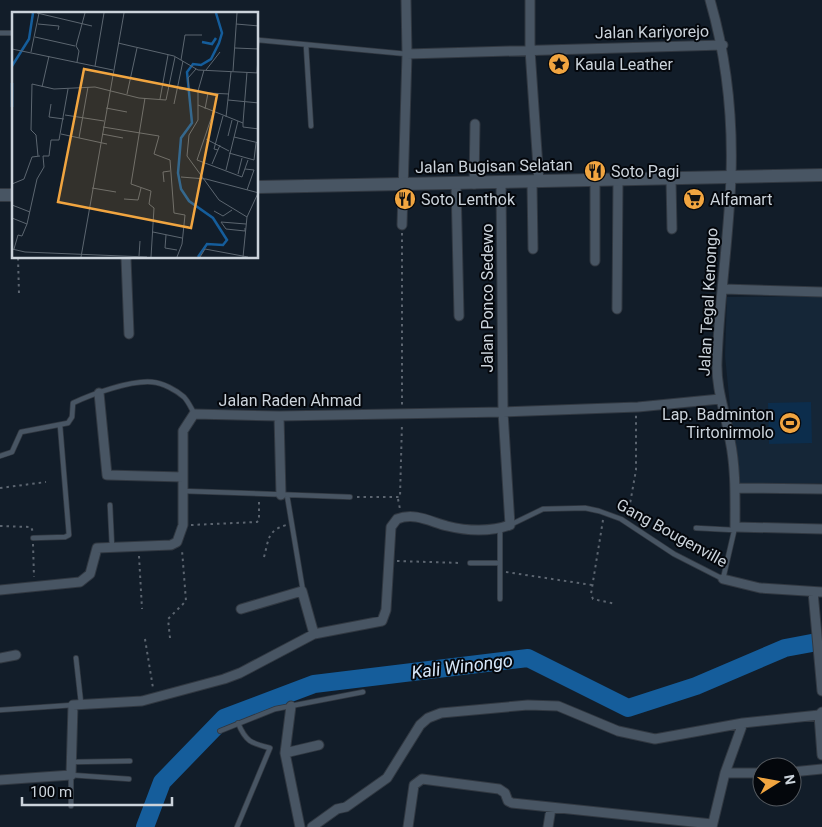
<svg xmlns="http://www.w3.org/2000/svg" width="822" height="827" viewBox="0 0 822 827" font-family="Roboto,sans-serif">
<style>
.built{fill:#152637}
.pitch{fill:#0c2d4c}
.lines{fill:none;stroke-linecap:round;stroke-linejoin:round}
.river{stroke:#155d9b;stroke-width:18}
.lane-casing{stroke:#313841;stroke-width:6}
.street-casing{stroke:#313841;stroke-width:11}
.secondary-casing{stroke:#313841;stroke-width:14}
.path{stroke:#5c6570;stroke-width:2;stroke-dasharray:2.5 4;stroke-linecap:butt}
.lane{stroke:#485563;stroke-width:4.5}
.street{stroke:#485563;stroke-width:9}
.secondary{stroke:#485563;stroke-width:12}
.labels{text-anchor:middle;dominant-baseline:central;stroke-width:4;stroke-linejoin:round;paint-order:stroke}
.street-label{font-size:16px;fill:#cbd3db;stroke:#04070c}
.poi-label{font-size:16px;fill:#cbd3db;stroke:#04070c;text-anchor:start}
.water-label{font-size:18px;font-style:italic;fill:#d5e6f8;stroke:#04070c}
.inset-river{fill:none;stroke:#155d9b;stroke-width:2.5}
.inset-road{fill:none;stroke:#5c6670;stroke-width:1}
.view{fill:#f1a540;fill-opacity:0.15;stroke:#f1a540;stroke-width:2.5}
.inset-edge{fill:none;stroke:#cbd3db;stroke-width:2.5}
</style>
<rect width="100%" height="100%" fill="#121d29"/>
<!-- built -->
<path class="built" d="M 822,296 L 822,483 L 738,486 L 725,356 L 727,297 Z"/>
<!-- pitch -->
<path class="pitch" d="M 811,402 L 812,443 L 769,444 L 768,403 Z"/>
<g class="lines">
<!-- river -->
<path class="river" d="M 145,827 L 162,782 L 224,718 L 314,684 L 528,658 L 628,708 L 696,686 L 785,648 L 822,641"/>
<!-- lane casing -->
<g class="lane-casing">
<path id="lane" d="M 0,33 L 14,33
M 258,40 L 407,54
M 306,45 L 311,126
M 0,456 L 12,452 L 21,432 L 68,423 L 72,417 L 73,403 C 92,394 131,380 152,382 C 163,383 176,390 184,397 C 188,401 191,408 194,413
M 183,491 L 350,497
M 287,495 L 303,591
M 110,505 L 112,547
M 510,525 L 543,509 L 585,508 L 599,511 L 621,519 L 674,554 L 723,579 L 735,527
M 696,528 L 734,530
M 33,538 L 65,537 L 69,535 L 60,425
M 470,563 L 500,563 L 500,529
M 500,599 L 500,563
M 76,658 L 81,703
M 0,710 L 73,705
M 220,731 L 275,709 L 363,692
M 72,762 L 130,761
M 71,806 L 71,775 L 129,779
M 237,827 L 270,748 C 251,743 246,742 238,723"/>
</g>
<!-- street casing -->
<g class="street-casing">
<path id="street" d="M 530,0 L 530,50 L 539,182
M 710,0 C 727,59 733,115 731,176 C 729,238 719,300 717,362 C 716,390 726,414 730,440 C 736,469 735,498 735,527 L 822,529
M 407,54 L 723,45
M 671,179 L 672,229
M 595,180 L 595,261
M 532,183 L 533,249
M 456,184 L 459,316
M 474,184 L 475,124
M 402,225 L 407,54 L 406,0
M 126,258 L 129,334
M 723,289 L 822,292
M 617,309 L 618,180
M 99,393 L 107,475 L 183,477
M 279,416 L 281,495
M 736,488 L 822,489
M 723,579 L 760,588 L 822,592
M 0,590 L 80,582 L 90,574 L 97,548 L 171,545 L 177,542 L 183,525 L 183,431 L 194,414 L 279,416 L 503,412 L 638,407 L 720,399
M 813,592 L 822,691
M 241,609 L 302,591 L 314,634
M 0,658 L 16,655
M 291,706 L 285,753 L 300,827
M 819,715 L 822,755
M 285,753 L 319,745
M 792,772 L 822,769
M 725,773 L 762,773
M 0,780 L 71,775 L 73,705 L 142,701 L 224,679 L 240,673 L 314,634 L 382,621 L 386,610 L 391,527 L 397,519 C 415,512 431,522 447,526 C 467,531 491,532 510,525 L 503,412 L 501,183
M 312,827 L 337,809 L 346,807 L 387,778 L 420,725 L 428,718 L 441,713 L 528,705 L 558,706 L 618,731 L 655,739 L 743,723 L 819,715 L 822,712
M 408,827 L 414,785 L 422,779 L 499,789 L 505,793 L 508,801 L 512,803 L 712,824
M 548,827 L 551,808
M 712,827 L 725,773 L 743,723"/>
</g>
<!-- secondary casing -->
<g class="secondary-casing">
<path id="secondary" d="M 258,187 L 822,175
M 0,195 L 14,195"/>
</g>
<!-- path -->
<path class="path" d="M 402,233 L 402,405
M 18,258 L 19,294
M 0,488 L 46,482
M 357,497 L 400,497 L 402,423
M 398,499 L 400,509
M 628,515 L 636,470 L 636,415
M 603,520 L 591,594 L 593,599 L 616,604
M 191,525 L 257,522 L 259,520 L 259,502
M 0,526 L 31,527 L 33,532
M 33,544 L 34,577
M 139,556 L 142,609
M 264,557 C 269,539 267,531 286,525
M 397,561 L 462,563
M 506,572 L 592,585
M 170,638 L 168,619 L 186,601 L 182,550
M 145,639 L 153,688"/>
<!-- lane -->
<use href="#lane" class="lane"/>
<!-- street -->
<use href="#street" class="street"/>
<!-- secondary -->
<use href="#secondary" class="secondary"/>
</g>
<!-- icons -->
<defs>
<g id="sight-disc" transform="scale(1.125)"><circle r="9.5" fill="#f1a540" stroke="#04070c"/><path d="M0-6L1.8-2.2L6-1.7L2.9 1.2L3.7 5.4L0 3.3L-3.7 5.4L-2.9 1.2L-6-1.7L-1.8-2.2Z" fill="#111"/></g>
<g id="restaurant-disc" transform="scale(1.125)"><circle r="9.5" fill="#f1a540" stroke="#04070c"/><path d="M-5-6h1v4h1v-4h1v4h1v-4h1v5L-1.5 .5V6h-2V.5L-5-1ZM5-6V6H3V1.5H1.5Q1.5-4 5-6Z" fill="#111"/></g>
<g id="supermarket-disc" transform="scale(1.125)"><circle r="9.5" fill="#f1a540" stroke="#04070c"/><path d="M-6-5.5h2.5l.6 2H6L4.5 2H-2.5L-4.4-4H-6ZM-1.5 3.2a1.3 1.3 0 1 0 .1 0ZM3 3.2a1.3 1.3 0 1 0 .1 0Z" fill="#111"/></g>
<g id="stadium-disc" transform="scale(1.125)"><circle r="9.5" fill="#f1a540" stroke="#04070c"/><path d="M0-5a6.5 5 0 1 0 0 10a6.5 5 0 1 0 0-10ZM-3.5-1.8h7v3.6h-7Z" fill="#111"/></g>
</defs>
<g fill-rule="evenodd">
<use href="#sight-disc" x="559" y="64"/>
<use href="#restaurant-disc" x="595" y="171"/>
<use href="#restaurant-disc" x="405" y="199"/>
<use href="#supermarket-disc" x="694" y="199"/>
<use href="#stadium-disc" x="790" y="423"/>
</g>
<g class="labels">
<!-- street labels -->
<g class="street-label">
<text transform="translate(652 32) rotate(-1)">Jalan Kariyorejo</text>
<text transform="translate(494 166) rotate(-1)">Jalan Bugisan Selatan</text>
<text transform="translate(487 298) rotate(-90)">Jalan Ponco Sedewo</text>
<text transform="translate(708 302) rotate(-87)">Jalan Tegal Kenongo</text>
<text x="290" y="400">Jalan Raden Ahmad</text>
<text transform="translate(672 533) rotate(29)">Gang Bougenville</text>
</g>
<!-- poi labels -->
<g class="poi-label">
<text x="575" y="64">Kaula Leather</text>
<text x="611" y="171">Soto Pagi</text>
<text x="421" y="199">Soto Lenthok</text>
<text x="710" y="199">Alfamart</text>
<text x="774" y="414" text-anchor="end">Lap. Badminton<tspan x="774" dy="18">Tirtonirmolo</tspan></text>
</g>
<!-- water labels -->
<g class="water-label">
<text transform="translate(462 666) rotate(-7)">Kali Winongo</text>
</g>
</g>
<!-- overview -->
<g transform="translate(12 12)">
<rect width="246" height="246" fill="#121d29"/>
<path class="inset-river" d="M 190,30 L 200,32 L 204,26M 0,54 L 17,27 L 21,1M 0,71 L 0,95M 186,245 L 195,232 L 211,233 L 215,228 L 201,206 L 177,189 L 169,177 L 166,161 L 169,126 L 180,111 L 175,60 L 181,52 L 189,53 L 199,47 L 207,31 L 210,21 L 204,1"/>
<path class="inset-road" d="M 25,1 L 80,14M 26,12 L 47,14 L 46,18M 224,12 L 247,14M 23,25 L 63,34M 106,31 L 162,44 L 186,58 L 247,61M 223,36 L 247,37M 0,37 L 101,58M 19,40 L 27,1M 169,48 L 173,23 L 190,23M 65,50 L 67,39 L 64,34 L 73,1M 83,54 L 92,1M 192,58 L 186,79 L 186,108 L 177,123 L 175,144 L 207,188 L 235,205M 194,58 L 208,40M 221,59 L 225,1M 245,61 L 247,28M 30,75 L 37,44M 167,77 L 186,79M 177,78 L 176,66 L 184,57M 115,82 L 125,36M 133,86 L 119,172 L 139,179 L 137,192 L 142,196 L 139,245M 148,87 L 156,43M 216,88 L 247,91M 39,92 L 37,105 L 52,107M 162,92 L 171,49M 186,93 L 231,111 L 231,115 L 247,117M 94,96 L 115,100M 193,97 L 196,81 L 217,82M 201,101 L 185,148 L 230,165 L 236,148M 53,103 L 92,109M 214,105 L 219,60M 231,111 L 235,60M 91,115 L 147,124 L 142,142 L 158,148 L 162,201 L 173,203 L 170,232 L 165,245M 49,122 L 95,132M 90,122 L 111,126M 216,124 L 220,108M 222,125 L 247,131M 67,126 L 76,75M 194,127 L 217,139M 206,138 L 202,137 L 211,104M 217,141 L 242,148 L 244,131M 26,144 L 24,123 L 19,118 L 20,72 L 42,77 L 83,75 L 127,86 L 154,88 L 163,45M 200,152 L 208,133M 233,157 L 242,158 L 235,178M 214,158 L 226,109M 226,162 L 230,146M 169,165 L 194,167 L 247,181M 152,170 L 151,160 L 158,159M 0,172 L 12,167 L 20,145 L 28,144M 80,176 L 104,180M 112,187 L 126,188 L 129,176M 0,193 L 18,200M 202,199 L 211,204 L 220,198M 0,206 L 15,212M 233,216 L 233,219 L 214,217 L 209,210 L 234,212M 141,220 L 170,226M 154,223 L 153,236 L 165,238M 0,237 L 13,240 L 135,245M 2,237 L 6,223 L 10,224 L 15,212 L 25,167 L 32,155 L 31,144 L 37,144 L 39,128 L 47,128 L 56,77M 127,244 L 128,229M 69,245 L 112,1M 188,245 L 193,237 L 236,245M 231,245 L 235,205 L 247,179"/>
<path class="view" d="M 72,57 L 205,83 L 179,216 L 46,190 Z"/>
<rect width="246" height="246" class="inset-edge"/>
</g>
<!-- north arrow -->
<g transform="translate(777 782) rotate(79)"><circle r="24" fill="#04070c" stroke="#54595f"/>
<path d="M0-4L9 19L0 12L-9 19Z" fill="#f1a540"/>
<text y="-8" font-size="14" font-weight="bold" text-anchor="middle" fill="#cbd3db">N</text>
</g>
<!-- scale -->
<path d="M22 797v8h150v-8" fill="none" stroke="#cbd3db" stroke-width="2.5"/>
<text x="30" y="797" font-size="15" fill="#cbd3db" stroke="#04070c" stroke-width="4" paint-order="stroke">100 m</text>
</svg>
